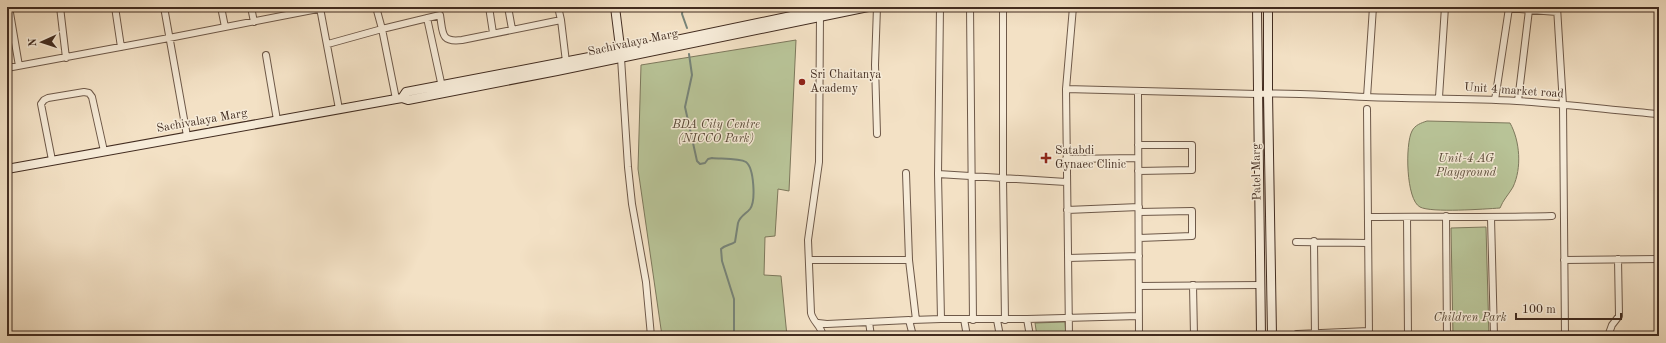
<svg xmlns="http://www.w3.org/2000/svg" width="1666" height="343" viewBox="0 0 1666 343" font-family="'Old Standard TT',serif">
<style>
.green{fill:#b8c397;stroke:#7d785c}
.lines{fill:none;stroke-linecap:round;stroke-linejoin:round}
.stream{stroke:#778479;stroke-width:2}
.street-casing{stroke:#6e5949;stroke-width:8}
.secondary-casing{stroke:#422c20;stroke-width:10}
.street{stroke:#f7ecd9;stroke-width:6}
.secondary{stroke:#f7ecd9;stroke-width:8}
.poi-dot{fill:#8f2418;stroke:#f7ecd9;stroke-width:1.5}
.labels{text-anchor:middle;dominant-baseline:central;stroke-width:3;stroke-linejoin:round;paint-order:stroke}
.street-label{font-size:12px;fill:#422c20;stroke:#f7ecd9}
.poi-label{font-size:12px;fill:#422c20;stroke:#f7ecd9;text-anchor:start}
.park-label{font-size:12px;font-style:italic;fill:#5a4a38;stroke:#f7ecd9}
</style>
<rect width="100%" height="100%" fill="#f3e1c5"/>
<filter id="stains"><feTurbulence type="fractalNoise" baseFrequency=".005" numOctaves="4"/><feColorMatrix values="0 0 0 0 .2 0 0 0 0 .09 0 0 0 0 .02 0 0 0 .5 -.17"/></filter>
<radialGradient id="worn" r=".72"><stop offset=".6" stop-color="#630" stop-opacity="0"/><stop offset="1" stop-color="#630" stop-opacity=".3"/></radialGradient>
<!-- green -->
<path class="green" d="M 796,40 L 789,191 L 778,189 L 775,236 L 765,237 L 764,275 L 781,276 L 787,336 L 662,336 L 638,169 L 641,65 Z
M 1427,121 L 1510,123 C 1520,141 1522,168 1513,187 C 1509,194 1503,200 1500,208 C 1485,209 1431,213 1420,207 C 1406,200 1405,144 1412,131 C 1415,125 1421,123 1427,121 Z
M 1486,227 L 1489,336 L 1453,336 L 1451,228 Z
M 1065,322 L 1066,336 L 1037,336 L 1035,323 Z"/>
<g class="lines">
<!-- stream -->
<path class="stream" d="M 683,7 L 682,14 L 687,28
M 689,54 L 692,75 L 685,107 L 697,161 L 700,164 L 705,163 L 708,159 L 712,158 C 720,159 739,158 746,162 C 754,168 756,201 750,209 C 746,214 740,216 738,223 C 737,229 736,236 735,242 C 731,245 725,245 721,249 L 722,261 L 734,299 L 734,336"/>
<!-- street casing -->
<g class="street-casing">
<path id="street" d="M 9,7 L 19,66
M 60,7 L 66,58
M 115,7 L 121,47
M 164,7 L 187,136
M 221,7 L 225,27
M 251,7 L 254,22
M 376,7 L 382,29 L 396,99
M 489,7 L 493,33
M 508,7 L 512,29
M 558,7 L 561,20 L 566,62
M 877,7 L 875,65 L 877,134
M 940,7 L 938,174 L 941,319 L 964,319
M 970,7 L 973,320
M 1003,7 L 1003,178 L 1005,320
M 1493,7 L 1557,12
M 1557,7 L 1563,105 L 1565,336
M 320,8 L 339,109
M 820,14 L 819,162 L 808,240 L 811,313 C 813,322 821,325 823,336
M 427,18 L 442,87
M 328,44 L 382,29 L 440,15 C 443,32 440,43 462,40 L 561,20
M 266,55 L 277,120
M 621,58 L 628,167 L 632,204 L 646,282 L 651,336
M 7,68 L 169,38 L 328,7
M 1066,89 L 1257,94 C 1293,92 1330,96 1366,97 C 1417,99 1467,98 1517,101 C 1565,104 1612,110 1659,114
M 1138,91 L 1139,336
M 1367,97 L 1373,7
M 1439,97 L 1445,7
M 1495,100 L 1509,8
M 1518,101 L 1529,10
M 1367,109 L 1369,336
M 1066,159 L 1138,158
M 52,160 L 41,104 L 44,100 L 48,98 L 84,92 L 89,93 L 92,97 L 104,151
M 1138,171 L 1192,170 L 1192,145 L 1138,145
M 906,173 L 909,260 L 916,320
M 938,174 L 1066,182
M 1067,210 L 1139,207
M 1139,212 L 1192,211 L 1192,236 L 1139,238
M 1446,216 L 1447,336
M 1368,217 C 1430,216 1491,218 1552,216
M 1407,217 L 1408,336
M 1491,218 L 1494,336
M 1314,241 L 1315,336
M 1296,242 L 1368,243
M 1068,258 L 1139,256
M 809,260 L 909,260
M 1564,260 L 1659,259
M 1193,285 L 1194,336
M 1139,286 L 1260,285
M 1027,319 L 1030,336
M 912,320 L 941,319
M 997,320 L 1000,336
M 869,322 L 871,336
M 818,323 L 827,324 L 909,320 L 913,336
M 1297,334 L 1369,331
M 967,336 L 964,319 L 1027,319 L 1139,316
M 1069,336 L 1066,89 L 1073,7
M 1608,336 L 1612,325 L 1619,316 L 1618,259"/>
</g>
<!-- secondary casing -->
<g class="secondary-casing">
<path id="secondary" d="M 615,7 L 621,55
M 1257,7 L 1261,336
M 1268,7 L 1268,93 L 1272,336
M 402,98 L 406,92 L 662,43 L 834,7
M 7,169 L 396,99 L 402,98 L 408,100 L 557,71 L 868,7"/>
</g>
<!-- street -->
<use href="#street" class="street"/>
<!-- secondary -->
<use href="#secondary" class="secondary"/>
</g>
<!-- markers -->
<g class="poi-dot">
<circle cx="802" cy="82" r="4"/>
<path d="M1044 152h4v4h4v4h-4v4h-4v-4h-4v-4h4z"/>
</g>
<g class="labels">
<!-- street labels -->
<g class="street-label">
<text transform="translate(633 43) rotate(-12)">Sachivalaya Marg</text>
<text transform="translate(1514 91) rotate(4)">Unit 4 market road</text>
<text transform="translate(202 121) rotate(-10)">Sachivalaya Marg</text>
<text transform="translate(1257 172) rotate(-91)">Patel Marg</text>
</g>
<!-- poi labels -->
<g class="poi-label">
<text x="810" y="75">Sri Chaitanya<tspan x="810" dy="14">Academy</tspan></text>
<text x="1055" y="151">Satabdi<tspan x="1055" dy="14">Gynaec Clinic</tspan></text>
</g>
<!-- park labels -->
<g class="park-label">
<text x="716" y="125">BDA City Centre<tspan x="716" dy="14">(NICCO Park)</tspan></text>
<text x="1466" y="159">Unit-4 AG<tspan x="1466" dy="14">Playground</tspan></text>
<text x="1470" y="318">Children Park</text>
</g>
</g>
<!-- margin -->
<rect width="1666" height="343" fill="none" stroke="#f3e1c5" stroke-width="24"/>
<rect x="8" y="8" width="1650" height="327" fill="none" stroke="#422c20" stroke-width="2"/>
<rect x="12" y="12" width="1642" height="319" fill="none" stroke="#422c20"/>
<!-- north arrow -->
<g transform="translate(42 42) rotate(267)" stroke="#f7ecd9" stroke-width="3" paint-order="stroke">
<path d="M0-3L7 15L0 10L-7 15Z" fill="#422c20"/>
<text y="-6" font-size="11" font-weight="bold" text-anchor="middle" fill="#422c20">N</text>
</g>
<!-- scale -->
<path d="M1516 313v6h105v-6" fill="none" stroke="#422c20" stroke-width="2"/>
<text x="1522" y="313" font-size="12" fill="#422c20" stroke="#f7ecd9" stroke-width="3" paint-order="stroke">100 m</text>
<rect width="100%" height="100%" filter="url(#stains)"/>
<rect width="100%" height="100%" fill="url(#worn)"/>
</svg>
